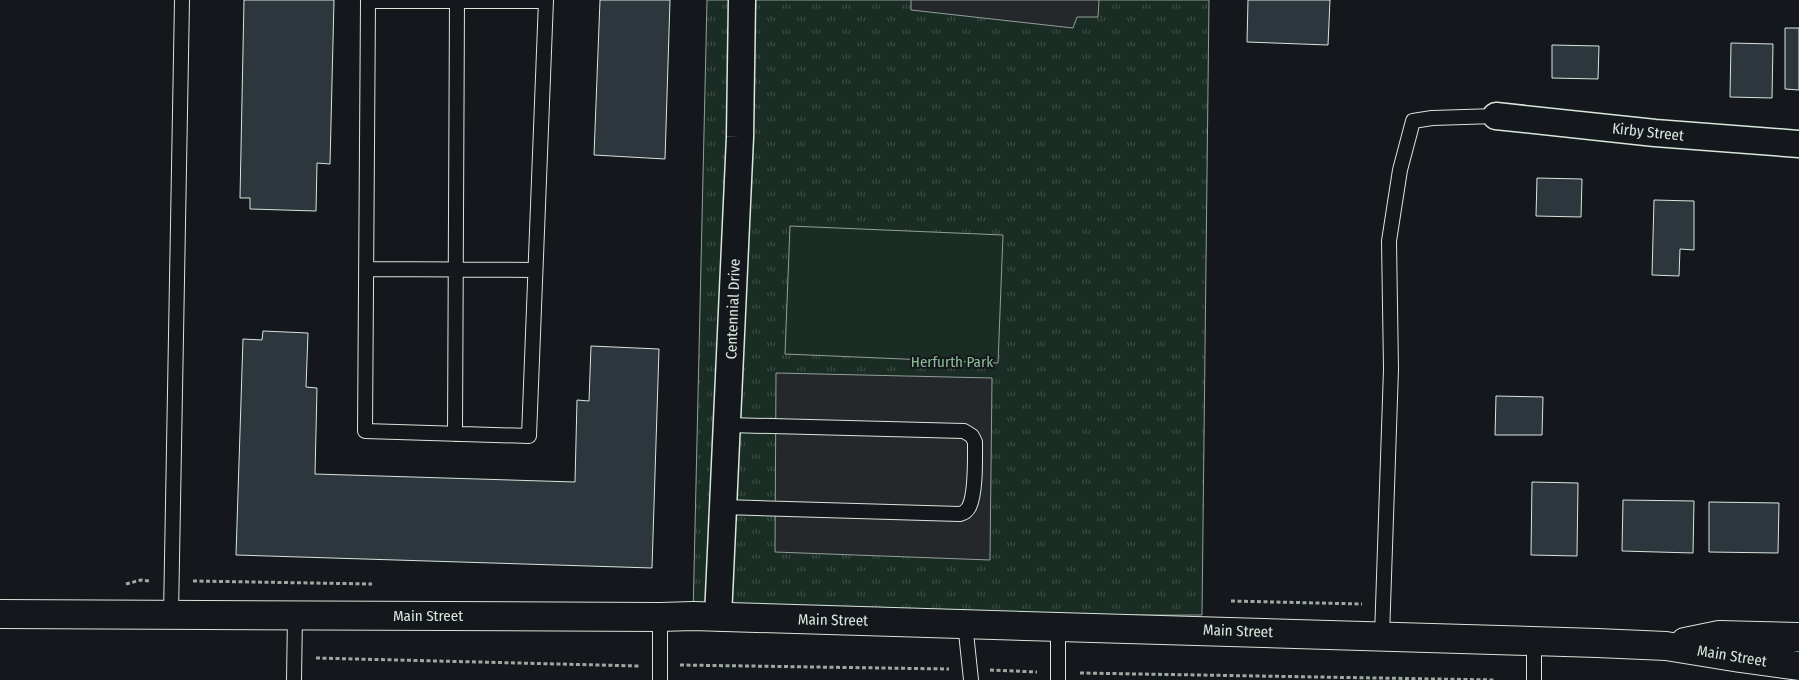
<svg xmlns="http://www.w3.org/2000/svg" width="1799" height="680" viewBox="0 0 1799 680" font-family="'Fira Sans Condensed',sans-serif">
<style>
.grass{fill:url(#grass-tufts);stroke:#939e99}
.pitch{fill:#1a2d24;stroke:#939e99}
.parking{fill:#24282b;stroke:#939e99}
.building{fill:#2c363c;stroke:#d8e6dc}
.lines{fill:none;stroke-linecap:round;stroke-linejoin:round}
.service-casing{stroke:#d8e6dc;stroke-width:16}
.minor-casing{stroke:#d8e6dc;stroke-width:29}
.tertiary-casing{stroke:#d8e6dc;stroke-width:30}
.path{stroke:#9da8a2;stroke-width:3;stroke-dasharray:4 2.5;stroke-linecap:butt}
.service{stroke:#14181c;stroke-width:14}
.minor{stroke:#14181c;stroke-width:26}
.tertiary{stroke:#14181c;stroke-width:28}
.labels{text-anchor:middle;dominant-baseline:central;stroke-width:4;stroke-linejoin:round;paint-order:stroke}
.street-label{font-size:15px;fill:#d8e6dc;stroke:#14181c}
.park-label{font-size:15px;fill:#8ac095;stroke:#14181c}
</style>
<defs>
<pattern id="grass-tufts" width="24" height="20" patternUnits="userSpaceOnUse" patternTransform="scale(1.25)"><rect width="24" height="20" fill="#1a2d24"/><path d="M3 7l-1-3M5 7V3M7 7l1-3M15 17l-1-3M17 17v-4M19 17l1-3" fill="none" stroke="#3b4b43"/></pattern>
</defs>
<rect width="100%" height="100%" fill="#14181c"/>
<!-- grass -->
<path class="grass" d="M 707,0 L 1209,0 L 1202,615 L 693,616 Z"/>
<!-- pitch -->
<path class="pitch" d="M 790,226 L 1003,235 L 998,363 L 785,354 Z"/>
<!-- parking -->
<path class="parking" d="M 911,0 L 1099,0 L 1098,17 L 1077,17 L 1073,28 L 911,10 Z
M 776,373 L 992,378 L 990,560 L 775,552 Z"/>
<!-- building -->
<path class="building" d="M 244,0 L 334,0 L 330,164 L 317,163 L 316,211 L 250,209 L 250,198 L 240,198 Z
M 600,0 L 670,0 L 665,159 L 594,155 Z
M 1248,0 L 1330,0 L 1328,45 L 1247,42 Z
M 1785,28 L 1799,28 L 1799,90 L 1785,89 Z
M 1731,43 L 1773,44 L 1772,98 L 1730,97 Z
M 1552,45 L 1599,46 L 1598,79 L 1552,78 Z
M 1537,178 L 1582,179 L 1581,217 L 1536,216 Z
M 1654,200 L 1694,201 L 1694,250 L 1680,249 L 1679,276 L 1652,275 Z
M 263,331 L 308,333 L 306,387 L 317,388 L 315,474 L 575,482 L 577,400 L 589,401 L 591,346 L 659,349 L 652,568 L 236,555 L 243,339 L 262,340 Z
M 1496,396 L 1543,397 L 1542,435 L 1495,435 Z
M 1532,482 L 1578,483 L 1577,556 L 1531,555 Z
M 1623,500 L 1694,501 L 1693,553 L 1622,551 Z
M 1709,502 L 1779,503 L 1778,553 L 1709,552 Z"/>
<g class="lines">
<!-- service casing -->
<g class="service-casing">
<path id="service" d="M 546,1 L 368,1 L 365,431 L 529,436 L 546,0
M 366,269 L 535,270
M 455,434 L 457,1
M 723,507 L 960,514 C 964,513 967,511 969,507 C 976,494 975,459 975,442 L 972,436 L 964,431 L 728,425
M 171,615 L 182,0
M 965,623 L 971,680
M 1382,636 L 1391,369 L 1389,241 L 1400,170 L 1413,121 L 1432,118 L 1496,116
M 1534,640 L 1534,680
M 294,680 L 295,615
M 660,680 L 660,617
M 1058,680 L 1058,626"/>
</g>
<!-- minor casing -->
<g class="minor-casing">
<path id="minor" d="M 1496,116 L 1655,133 L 1799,144
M 718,617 L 740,137 L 742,0"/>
</g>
<!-- tertiary casing -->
<g class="tertiary-casing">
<path id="tertiary" d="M 0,614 L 660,617 L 693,616 L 1597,643 L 1666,646 L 1740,658 L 1799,666
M 1685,642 L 1719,635 L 1799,637"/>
</g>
<!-- path -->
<path class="path" d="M 193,581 L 372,584
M 126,584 L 141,580 L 149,581
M 1231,601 L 1362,604
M 316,658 L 639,666
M 680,665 L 949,669
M 990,670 L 1037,672
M 1080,673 L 1495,680"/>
<!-- service -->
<use href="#service" class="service"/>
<!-- minor -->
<use href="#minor" class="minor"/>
<!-- tertiary -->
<use href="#tertiary" class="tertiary"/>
</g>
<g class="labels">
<!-- street labels -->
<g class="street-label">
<text transform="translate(1648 132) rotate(6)">Kirby Street</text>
<text transform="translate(733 309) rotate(-88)">Centennial Drive</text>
<text x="428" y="616">Main Street</text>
<text transform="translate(833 620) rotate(1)">Main Street</text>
<text transform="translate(1238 631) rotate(2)">Main Street</text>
<text transform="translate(1732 656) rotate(9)">Main Street</text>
</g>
<!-- park labels -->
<g class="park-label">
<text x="952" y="362">Herfurth Park</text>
</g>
</g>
</svg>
